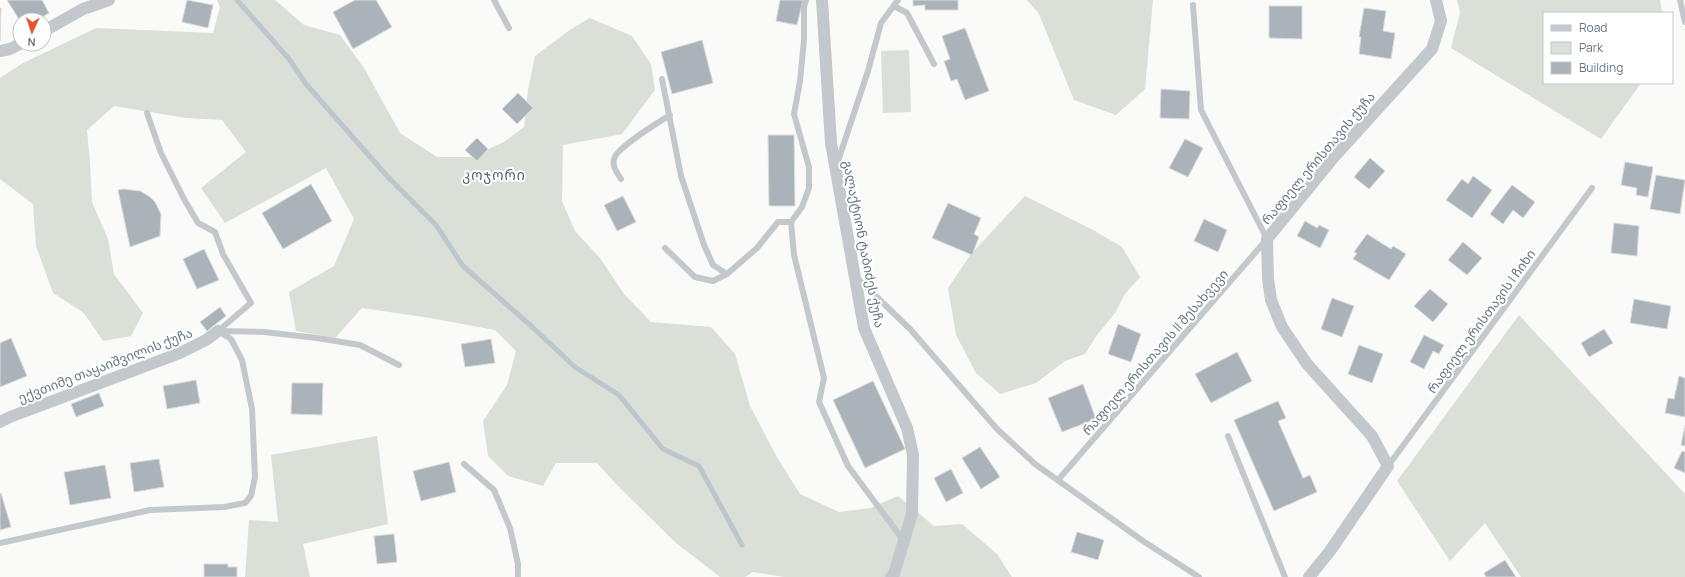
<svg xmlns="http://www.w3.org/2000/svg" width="1685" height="577" viewBox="0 0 1685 577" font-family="Manrope,'Noto Sans Georgian',sans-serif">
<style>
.green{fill:#dadfd7}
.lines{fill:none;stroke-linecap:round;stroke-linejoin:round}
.stream{stroke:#bbc7cb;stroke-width:5}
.building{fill:#aab3b9;stroke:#dcdcda}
.lane{stroke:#c3c8cc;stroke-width:6}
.street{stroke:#c3c8cc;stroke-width:12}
.labels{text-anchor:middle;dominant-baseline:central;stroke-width:4;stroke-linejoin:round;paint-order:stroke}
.street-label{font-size:13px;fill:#657683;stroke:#fff}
.neighbourhood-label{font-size:14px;letter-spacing:1px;fill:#57646e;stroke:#fff}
</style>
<rect width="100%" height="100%" fill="#fafaf8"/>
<!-- green -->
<path class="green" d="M 217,0 L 275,0 L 304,25 L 340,35 L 364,68 L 400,133 L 437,157 L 471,157 L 504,142 L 524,127 L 528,90 L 535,56 L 571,29 L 590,18 L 632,36 L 651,64 L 655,90 L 622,134 L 563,145 L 562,201 L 575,231 L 600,258 L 624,294 L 651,322 L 711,327 L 735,354 L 750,406 L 778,459 L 800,494 L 839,512 L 870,508 L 898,496 L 934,526 L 962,524 L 997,554 L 1012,577 L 784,577 L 753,572 L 745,577 L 720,577 L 676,543 L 617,485 L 597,463 L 556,463 L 543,486 L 508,476 L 488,456 L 483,421 L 507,385 L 516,351 L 495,330 L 430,318 L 362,308 L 335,338 L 296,331 L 289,292 L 334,266 L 354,219 L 326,168 L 225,223 L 201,188 L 246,152 L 222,120 L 186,118 L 114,106 L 87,130 L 90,163 L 92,202 L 108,239 L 114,274 L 143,313 L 131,336 L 103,341 L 84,313 L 53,293 L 36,246 L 33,204 L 0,179 L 0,78 L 23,63 L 96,28 L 213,33 L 220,7 Z
M 1027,0 L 1153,0 L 1145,89 L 1116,115 L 1074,100 L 1039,14 Z
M 1457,0 L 1660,0 L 1662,13 L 1544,13 L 1544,83 L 1641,83 L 1601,139 L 1451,48 L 1460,13 Z
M 909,50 L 911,112 L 883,113 L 881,51 Z
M 1025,196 L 1093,230 L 1122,247 L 1140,277 L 1125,294 L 1115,313 L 1097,335 L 1085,354 L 1065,361 L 1036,383 L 1000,394 L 976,373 L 956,335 L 948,288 L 971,254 Z
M 1519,315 L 1685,494 L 1685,577 L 1521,577 L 1485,523 L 1450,561 L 1397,481 Z
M 377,436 L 388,524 L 303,544 L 310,577 L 245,577 L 249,520 L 278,522 L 271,455 Z"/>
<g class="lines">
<!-- stream -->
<path class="stream" d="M 237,0 L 289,59 L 306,84 L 387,176 L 436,225 L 463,266 L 529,324 L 575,367 L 619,395 L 663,449 L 699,466 L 742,545"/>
</g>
<!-- building -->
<path class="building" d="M 7,0 L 42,0 L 49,13 L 37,20 L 20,20 L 20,21 Z
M 187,0 L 213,5 L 208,28 L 182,22 Z
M 355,0 L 376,0 L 392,27 L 353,49 L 333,12 Z
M 780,0 L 803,0 L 797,25 L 776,21 Z
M 913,0 L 958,0 L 958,10 L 925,10 L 925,5 L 913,6 Z
M 1269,6 L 1302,6 L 1302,39 L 1269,38 Z
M 0,8 L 1,8 L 0,41 Z
M 1364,8 L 1386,11 L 1383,31 L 1395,33 L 1391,59 L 1359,54 L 1361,37 L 1359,37 Z
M 965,28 L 989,91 L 965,100 L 957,79 L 951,81 L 944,61 L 950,59 L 942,36 Z
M 702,40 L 713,83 L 672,94 L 661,52 Z
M 1161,89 L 1190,91 L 1189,119 L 1160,118 Z
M 518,93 L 533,108 L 517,124 L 502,109 Z
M 768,135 L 794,135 L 795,206 L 769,206 Z
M 477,138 L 488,149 L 477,161 L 465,150 Z
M 1185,139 L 1203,148 L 1188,177 L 1169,168 Z
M 1370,158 L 1385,171 L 1369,189 L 1354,177 Z
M 1625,162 L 1653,167 L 1648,197 L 1636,195 L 1637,188 L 1621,185 Z
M 1656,175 L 1685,180 L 1680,214 L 1650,209 Z
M 1473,176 L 1492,190 L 1472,218 L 1446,200 L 1462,179 L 1468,184 Z
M 311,184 L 332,221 L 283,249 L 262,213 Z
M 1512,185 L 1535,202 L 1523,218 L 1513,210 L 1503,224 L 1490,214 Z
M 123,189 L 140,191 L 150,197 L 155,202 L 161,214 L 160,236 L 130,247 L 118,190 Z
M 623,196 L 636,222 L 617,231 L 604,205 Z
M 948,203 L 981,218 L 974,234 L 979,237 L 972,255 L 932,238 Z
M 1204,219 L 1227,230 L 1218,252 L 1194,241 Z
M 1305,221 L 1317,228 L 1319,225 L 1329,230 L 1320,248 L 1297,236 Z
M 1614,223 L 1639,226 L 1637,256 L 1611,253 Z
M 1367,234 L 1391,249 L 1393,246 L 1406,254 L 1389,280 L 1353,259 L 1357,253 L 1354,252 Z
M 1463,242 L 1482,258 L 1467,275 L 1448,260 Z
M 204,249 L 219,280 L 197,289 L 183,259 Z
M 1430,289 L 1448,304 L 1433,322 L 1414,306 Z
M 1332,298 L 1354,306 L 1342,337 L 1321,329 Z
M 1634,299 L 1671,306 L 1667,329 L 1630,323 Z
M 220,307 L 226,316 L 207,331 L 200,322 Z
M 1118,324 L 1141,334 L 1131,362 L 1108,354 Z
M 1604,329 L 1613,343 L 1589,357 L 1581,343 Z
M 1424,335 L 1444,345 L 1439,354 L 1433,351 L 1424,369 L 1410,362 Z
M 11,338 L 27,376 L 0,387 L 0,343 Z
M 491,339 L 495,363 L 465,367 L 461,344 Z
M 1359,345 L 1383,354 L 1372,383 L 1348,374 Z
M 1237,352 L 1252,381 L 1211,403 L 1195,374 Z
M 1679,376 L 1685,378 L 1685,417 L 1665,413 L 1668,398 L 1674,399 Z
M 196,380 L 200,403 L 167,409 L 163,386 Z
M 873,381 L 905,449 L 865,468 L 833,400 Z
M 292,383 L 323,383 L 322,415 L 291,414 Z
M 1083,384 L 1096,419 L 1062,432 L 1048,398 Z
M 99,393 L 104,406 L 76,417 L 71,404 Z
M 1278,401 L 1286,418 L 1278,421 L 1303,478 L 1310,475 L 1317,492 L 1274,511 L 1234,420 Z
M 1685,425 L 1685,446 L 1681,445 Z
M 980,447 L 1000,477 L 981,489 L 962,458 Z
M 1682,451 L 1685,452 L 1685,473 L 1674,468 Z
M 159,459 L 164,487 L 134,492 L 130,463 Z
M 449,462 L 456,492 L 421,501 L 413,471 Z
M 105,465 L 111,498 L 70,505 L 64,472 Z
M 951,469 L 963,493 L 946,502 L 934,478 Z
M 1,493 L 11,527 L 0,530 L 0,494 Z
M 1077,532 L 1104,540 L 1098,560 L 1071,552 Z
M 394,534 L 397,562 L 377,564 L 374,536 Z
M 1505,560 L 1516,577 L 1486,577 L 1484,573 Z
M 204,564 L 228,564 L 228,567 L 237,567 L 237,577 L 204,577 Z"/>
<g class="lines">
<!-- lane -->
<path class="lane" d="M 494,0 L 509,28
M 1680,0 L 1685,22
M 894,6 L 907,13 L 934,64
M 662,79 L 681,176 L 704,245 L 713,265 L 727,274
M 147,113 L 161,153 L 184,199 L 198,223 L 215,232 L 223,254 L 251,303 L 218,331
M 837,164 L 868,71 L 881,23 L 898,0
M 621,179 C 617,173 612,166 614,159 C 616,148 659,122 670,115
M 791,222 L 802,207 L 809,188 L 809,167 L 794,114 L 800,81 L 804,40 L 804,7 L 806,0
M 665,248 L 695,277 L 713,281 L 727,274 L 757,248 L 778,222 L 791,222 L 794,255 L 824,378 L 819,402 L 848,466 L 904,541
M 857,278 L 910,329 L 997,429 L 1035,464 L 1143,541 L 1199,577
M 218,331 L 264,332 L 317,338 L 360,345 L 399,365
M 1228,436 L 1285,577
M 464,464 L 494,490 L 510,528 L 518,564 L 518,577
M 1388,466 L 1592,188
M 1058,480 L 1267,239 L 1201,110 L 1193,5
M 0,543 L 150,510 L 224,507 L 245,503 L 251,496 L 255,477 L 252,409 L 242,360 L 231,339 L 218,331"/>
<!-- street -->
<path class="street" d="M 822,0 L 831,143 L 864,328 L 907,428 L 913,455 L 912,514 L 894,574 L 891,577
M 44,31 L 83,9 L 109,0
M 0,51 L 10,49 L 20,44
M 0,422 L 10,417 L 180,353 L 206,340 L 218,331
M 1309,577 L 1330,551 L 1388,466 L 1372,436 L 1307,364 L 1282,327 L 1271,300 L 1268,279 L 1267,239 L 1334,157 L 1432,49 L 1441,21 L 1436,0"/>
</g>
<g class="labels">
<!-- street labels -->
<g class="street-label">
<text transform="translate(1318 158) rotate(-50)">რაფიელ ერისთავის ქუჩა</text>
<text transform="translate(864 244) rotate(79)">გალაქტიონ ტაბიძეს ქუჩა</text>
<text transform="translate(1481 321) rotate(-54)">რაფიელ ერისთავის I ჩიხი</text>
<text transform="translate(1155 352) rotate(-49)">რაფიელ ერისთავის II შესახვევი</text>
<text transform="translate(105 365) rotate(-21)">ექვთიმე თაყაიშვილის ქუჩა</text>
</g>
<!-- neighbourhood labels -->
<g class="neighbourhood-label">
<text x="494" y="174">კოჯორი</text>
</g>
</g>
<!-- legend -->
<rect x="1543" y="12" width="130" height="72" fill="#ffffff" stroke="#c1c8cd"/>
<rect x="1551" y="25" width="20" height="6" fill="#c3c8cc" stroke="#c1c8cd"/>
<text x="1579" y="32" font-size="12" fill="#657683">Road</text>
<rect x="1551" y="42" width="20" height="12" fill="#dadfd7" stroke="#c1c8cd"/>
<text x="1579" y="52" font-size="12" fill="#657683">Park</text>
<rect x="1551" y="62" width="20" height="12" fill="#aab3b9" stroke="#c1c8cd"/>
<text x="1579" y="72" font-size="12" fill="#657683">Building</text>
<!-- north arrow -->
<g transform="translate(32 32) rotate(183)"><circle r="19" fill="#ffffff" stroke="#c1c8cd"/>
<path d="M0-3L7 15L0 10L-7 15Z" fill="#e4572e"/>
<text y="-6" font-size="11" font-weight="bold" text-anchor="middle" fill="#657683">N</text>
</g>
</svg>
